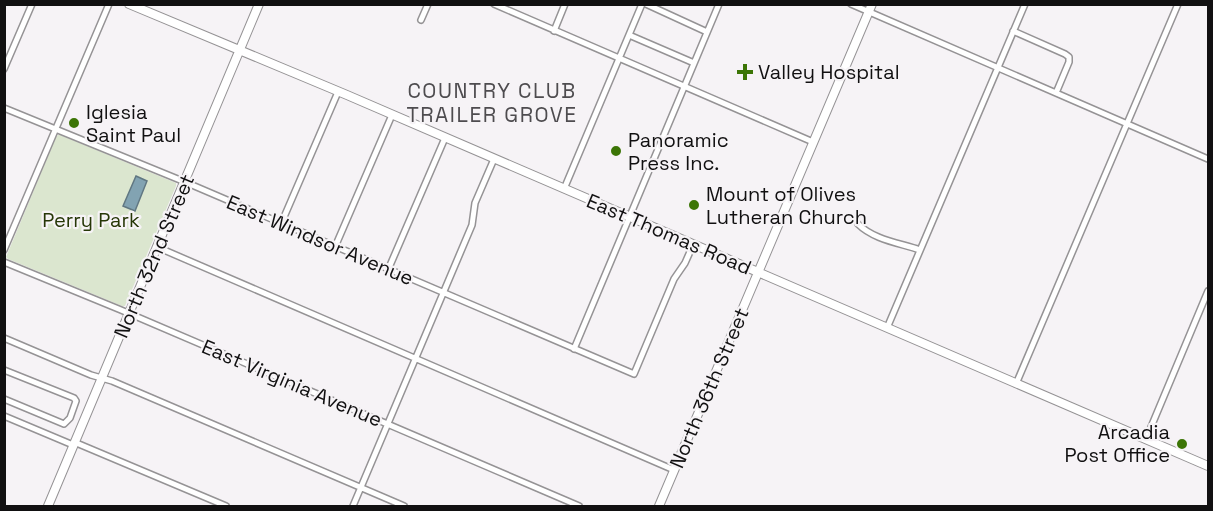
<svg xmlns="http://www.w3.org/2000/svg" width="1213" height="511" viewBox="0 0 1213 511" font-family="'Space Grotesk',sans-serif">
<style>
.green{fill:#dbe6cf}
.water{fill:#82a3b2;stroke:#607782;stroke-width:1.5}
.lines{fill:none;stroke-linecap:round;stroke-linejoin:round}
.street-casing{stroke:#959395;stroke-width:8}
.secondary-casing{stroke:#959395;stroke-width:10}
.street{stroke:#fff;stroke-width:5}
.secondary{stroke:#fff;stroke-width:8}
.poi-dot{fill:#3c7506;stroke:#f6f3f6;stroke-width:2}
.labels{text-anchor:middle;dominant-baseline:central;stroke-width:4.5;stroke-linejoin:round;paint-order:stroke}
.poi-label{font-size:20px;fill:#111011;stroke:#f6f3f6;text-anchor:start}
.park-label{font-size:20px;fill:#263707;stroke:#f6f3f6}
.street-label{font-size:20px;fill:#111011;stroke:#f6f3f6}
.neighbourhood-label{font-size:21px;letter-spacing:1.5px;fill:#4e4c4f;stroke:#f6f3f6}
</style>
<rect width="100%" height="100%" fill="#f6f3f6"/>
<!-- green -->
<path class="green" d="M 58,135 L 60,135 L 176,183 L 176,186 L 125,306 L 122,306 L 8,259 L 6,257 L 56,137 Z"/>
<!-- water -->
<path class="water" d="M 136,176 L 147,181 L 135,211 L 123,206 Z"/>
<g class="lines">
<!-- street casing -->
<g class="street-casing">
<path id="street" d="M 494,4 L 813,142
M 646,4 L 707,32
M 851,4 L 1208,159
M 421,20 L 428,4
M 554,31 L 565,4
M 1013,31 L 1065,54 L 1069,57 L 1069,62 L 1056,93
M 629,35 L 694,63
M 4,69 L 32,4
M 4,108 L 185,182 L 634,374 L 674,279 L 685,263 L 693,245
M 564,189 L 642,4
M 281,224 L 338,92
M 858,224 C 874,240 900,243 920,250
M 157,247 L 674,470
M 335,247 L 392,115
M 4,250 L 109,4
M 4,262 L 121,310 L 579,506
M 388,270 L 445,138
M 887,328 L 1025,4
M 4,338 L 91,375 L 112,381 L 404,506
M 574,349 L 719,4
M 4,370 L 74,398 L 76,401 L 70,418 L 64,424 L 4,399
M 1016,384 L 1178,4
M 4,416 L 73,445
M 1146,439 L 1208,291
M 74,442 L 226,506
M 353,506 L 472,225 L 475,203 L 494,159"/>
</g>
<!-- secondary casing -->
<g class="secondary-casing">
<path id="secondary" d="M 129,4 L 347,95 L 1208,466
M 48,506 L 259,4
M 659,506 L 872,4"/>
</g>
<!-- street -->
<use href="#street" class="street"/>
<!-- secondary -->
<use href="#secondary" class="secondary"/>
</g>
<!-- markers -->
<g class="poi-dot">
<path d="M742 63h6v6h6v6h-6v6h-6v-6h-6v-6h6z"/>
<circle cx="74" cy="123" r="6"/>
<circle cx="616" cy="151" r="6"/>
<circle cx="694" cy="205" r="6"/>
<circle cx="1182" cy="444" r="6"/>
</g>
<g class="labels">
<!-- poi labels -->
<g class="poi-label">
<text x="758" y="72">Valley Hospital</text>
<text x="86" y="112">Iglesia<tspan x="86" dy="23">Saint Paul</tspan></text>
<text x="628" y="140">Panoramic<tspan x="628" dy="23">Press Inc.</tspan></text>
<text x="706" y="194">Mount of Olives<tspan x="706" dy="23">Lutheran Church</tspan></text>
<text x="1170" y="432" text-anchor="end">Arcadia<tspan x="1170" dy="23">Post Office</tspan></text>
</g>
<!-- park labels -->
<g class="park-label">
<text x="91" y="220">Perry Park</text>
</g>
<!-- street labels -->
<g class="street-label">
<text transform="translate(669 234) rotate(23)">East Thomas Road</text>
<text transform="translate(320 240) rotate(23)">East Windsor Avenue</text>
<text transform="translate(154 256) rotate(-67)">North 32nd Street</text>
<text transform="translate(292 383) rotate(23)">East Virginia Avenue</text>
<text transform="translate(709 388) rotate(-67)">North 36th Street</text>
</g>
<!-- neighbourhood labels -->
<g class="neighbourhood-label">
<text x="492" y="90">COUNTRY CLUB<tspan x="492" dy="24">TRAILER GROVE</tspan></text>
</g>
</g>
<!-- border -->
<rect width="1213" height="511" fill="none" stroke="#111011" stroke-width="12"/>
</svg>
